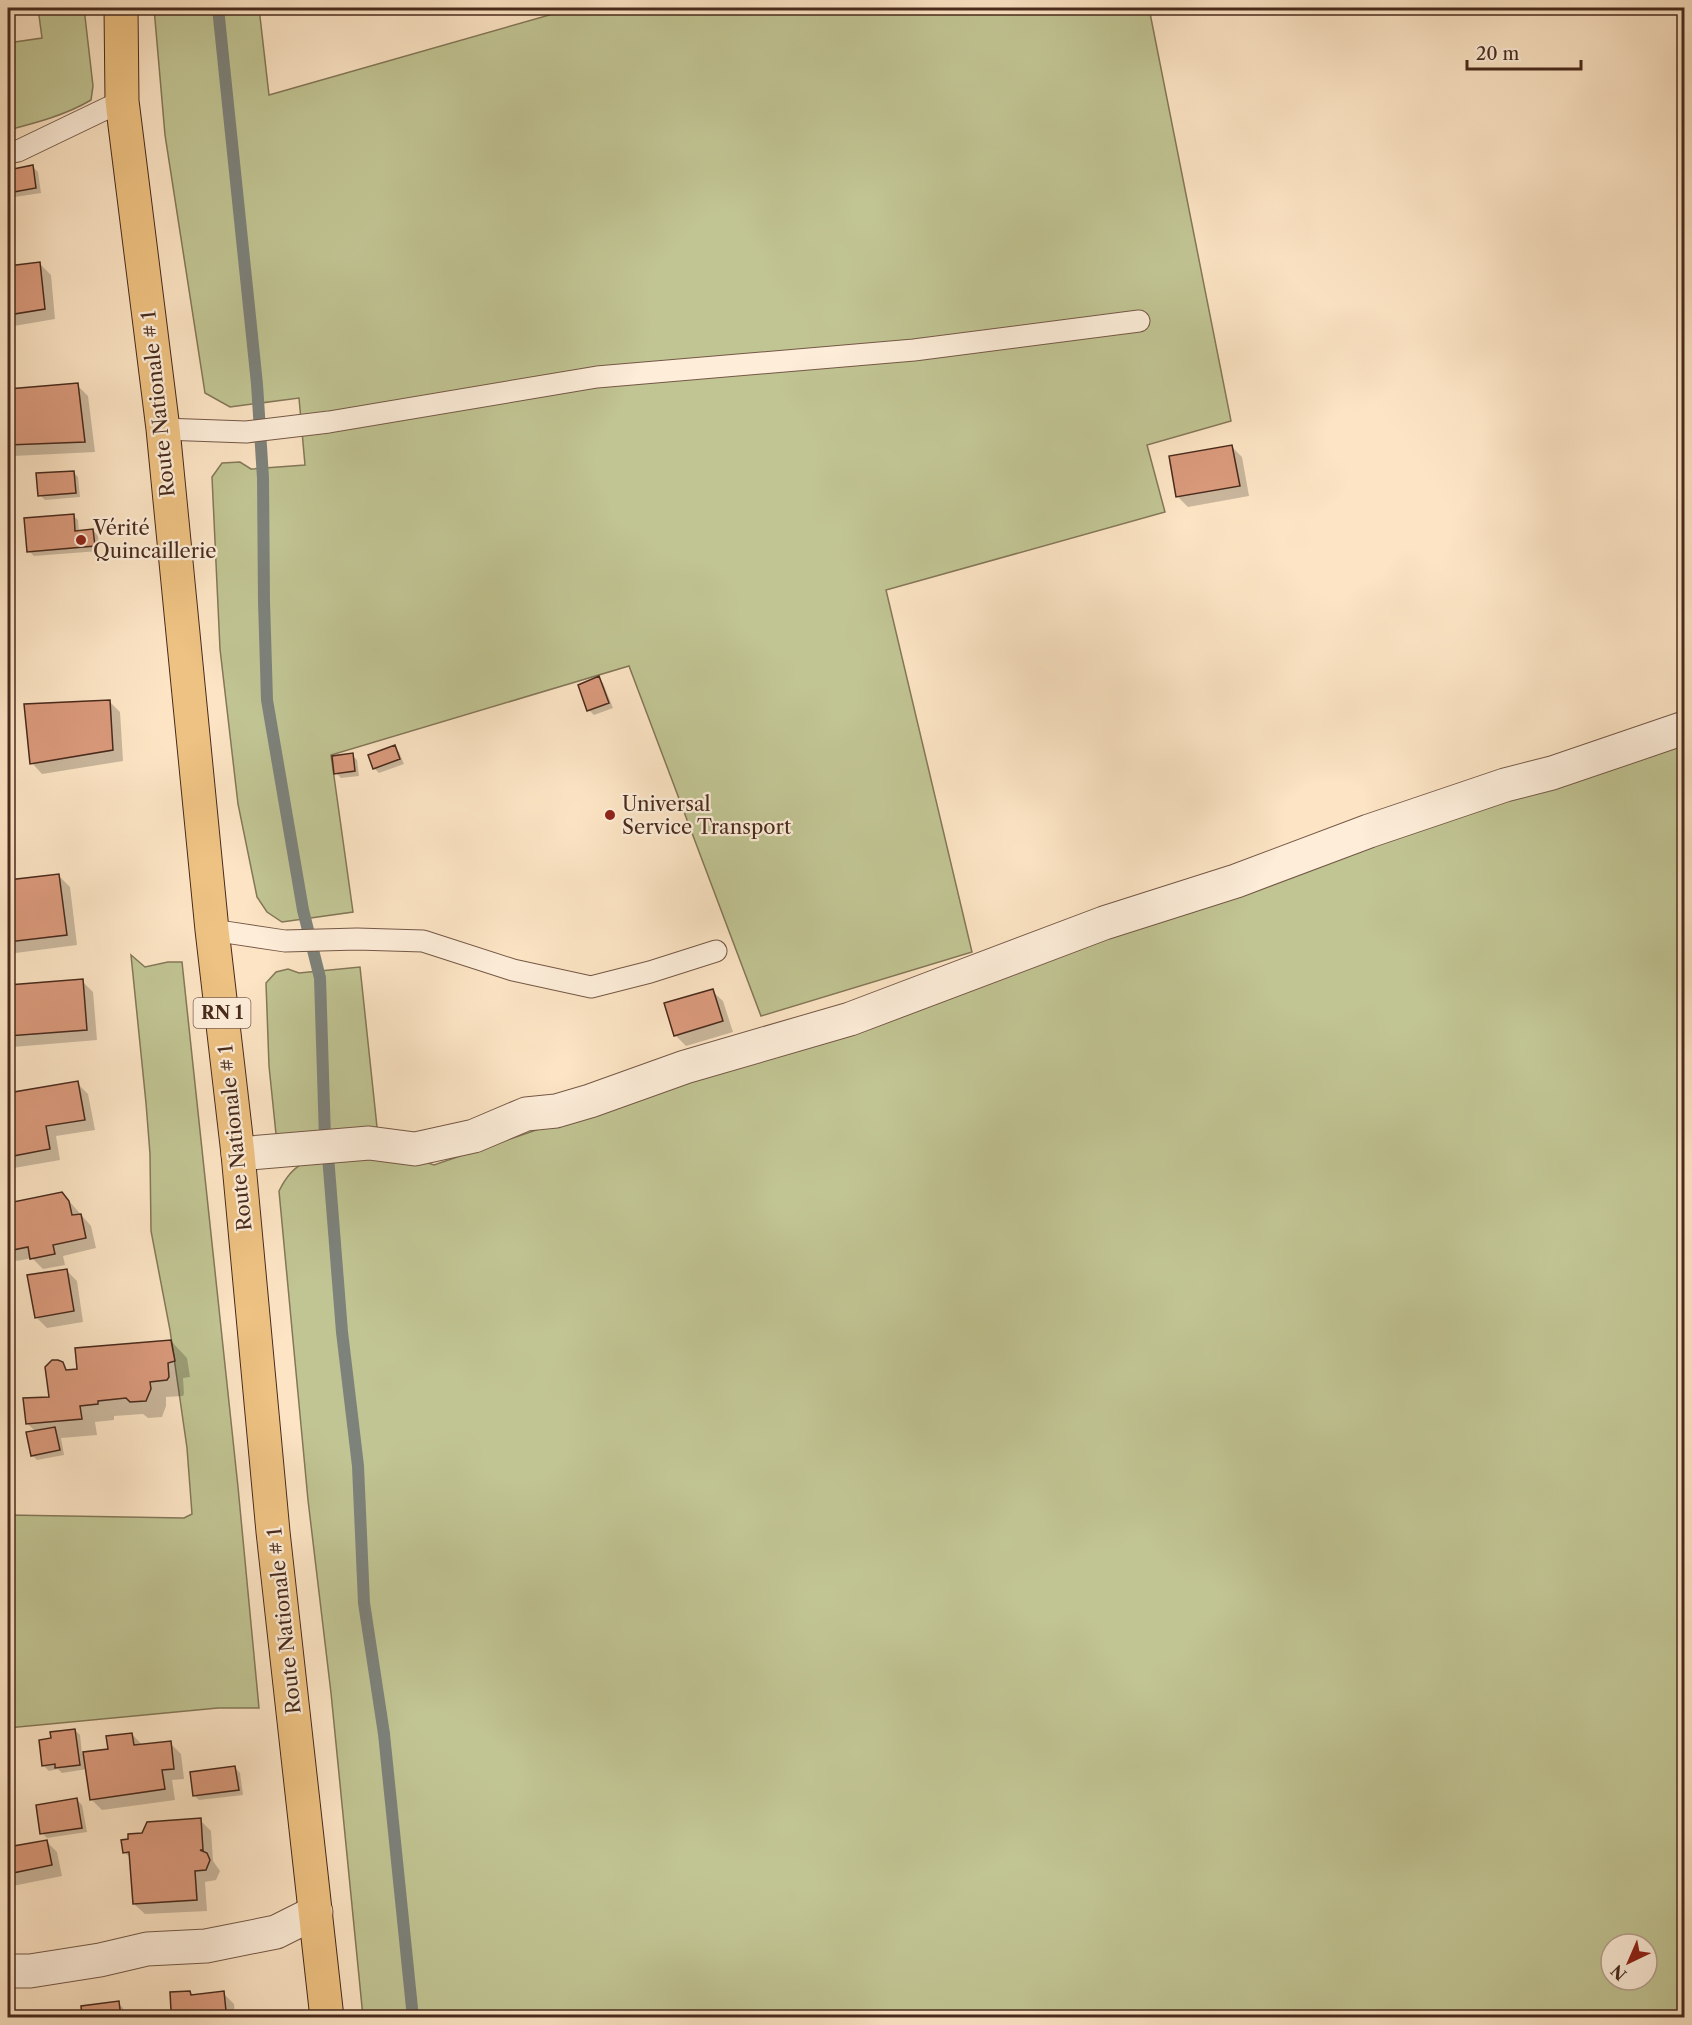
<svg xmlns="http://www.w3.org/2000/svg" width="1692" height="2025" viewBox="0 0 1692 2025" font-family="'Libre Caslon Text',serif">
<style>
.green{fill:#c1c493;stroke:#847758;stroke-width:1.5;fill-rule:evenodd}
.shadow{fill:#0003}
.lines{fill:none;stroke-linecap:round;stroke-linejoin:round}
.stream{stroke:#7d827b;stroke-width:12}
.building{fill:#da9a7c;stroke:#482a1c;stroke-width:1.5}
.lane-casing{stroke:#755846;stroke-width:23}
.street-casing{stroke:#755846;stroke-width:35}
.primary-casing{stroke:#482a1c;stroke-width:35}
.lane{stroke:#fdedd9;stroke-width:21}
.street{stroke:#fdedd9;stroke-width:33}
.primary{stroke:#eec282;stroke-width:33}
.poi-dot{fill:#8f2418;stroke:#fdedd9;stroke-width:2}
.labels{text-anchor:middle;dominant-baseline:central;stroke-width:4.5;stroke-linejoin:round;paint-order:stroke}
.shield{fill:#fdedd9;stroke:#7e6455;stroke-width:1.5}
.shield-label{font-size:18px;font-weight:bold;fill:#482a1c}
.street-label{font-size:20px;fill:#482a1c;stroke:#fdedd9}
.poi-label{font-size:20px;fill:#482a1c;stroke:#fdedd9;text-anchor:start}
</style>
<rect width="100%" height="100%" fill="#fce4c4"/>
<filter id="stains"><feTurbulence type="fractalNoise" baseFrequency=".00333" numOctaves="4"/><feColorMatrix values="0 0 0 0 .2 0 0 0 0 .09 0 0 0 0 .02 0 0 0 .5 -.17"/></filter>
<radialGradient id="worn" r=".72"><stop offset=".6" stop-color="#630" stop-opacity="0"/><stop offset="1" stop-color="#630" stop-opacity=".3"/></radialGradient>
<!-- green -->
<path class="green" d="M 38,8 L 84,8 L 93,86 L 91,100 C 66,115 35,123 8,130 L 8,43 L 42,38 Z
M 154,8 L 259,8 L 269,95 L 574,8 L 1149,8 L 1231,421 L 1147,445 L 1165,512 L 886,590 L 972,952 L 761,1016 L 629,666 L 331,755 L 353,912 L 282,922 L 267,912 L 257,897 L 238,804 L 220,649 L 212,477 L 222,463 L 240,462 L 251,469 L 305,465 L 299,398 L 230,407 L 205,393 L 165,135 Z
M 1684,737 L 1684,2017 L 363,2017 L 331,1693 L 308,1500 L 279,1191 C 286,1177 293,1168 308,1160 L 407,1156 L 434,1165 ZM 1611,1944 L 1647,1944 L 1647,1980 L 1611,1980 Z
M 131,955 L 145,967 L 168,962 L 182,962 L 238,1487 L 259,1708 L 218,1708 L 8,1728 L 8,1515 L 184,1518 L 192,1514 L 187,1448 L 170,1330 L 151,1231 L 150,1154 L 146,1103 Z
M 360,967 L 377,1127 L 374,1135 L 284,1143 L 276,1134 L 269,1066 L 266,983 L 276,972 L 288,969 L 299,973 Z"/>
<!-- shadow -->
<path class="shadow" d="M 33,167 L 38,172 L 41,193 L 8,198 L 8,171 Z
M 40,264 L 51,275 L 55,319 L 8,327 L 8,268 Z
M 77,385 L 88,396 L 95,452 L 13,456 L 8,450 L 8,390 Z
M 1231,446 L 1242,457 L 1249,496 L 1188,507 L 1177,496 Z
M 73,472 L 78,477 L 80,497 L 45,500 L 40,495 Z
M 73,515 L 78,520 L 79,532 L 93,530 L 98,536 L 99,551 L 34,556 L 29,551 Z
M 598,678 L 603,683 L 613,708 L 594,715 L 589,710 Z
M 110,702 L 120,712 L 123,761 L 42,774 L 32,763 Z
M 394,747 L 399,752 L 404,764 L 379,773 L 374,768 Z
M 352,755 L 357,760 L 359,776 L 341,778 L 336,773 Z
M 59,876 L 70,887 L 77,945 L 8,954 L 8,882 Z
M 82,981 L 93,992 L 97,1040 L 13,1047 L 8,1041 L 8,987 Z
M 712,991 L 723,1001 L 733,1032 L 686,1046 L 675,1035 Z
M 77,1083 L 88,1094 L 95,1130 L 56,1136 L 60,1160 L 8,1169 L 8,1095 Z
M 62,1193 L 91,1226 L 96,1248 L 63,1256 L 65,1265 L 43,1269 L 32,1258 L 17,1261 L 8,1251 L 8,1204 Z
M 66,1270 L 77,1281 L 83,1322 L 47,1328 L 36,1317 Z
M 171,1341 L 187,1358 L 190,1377 L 183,1378 L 184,1394 L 183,1396 L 166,1397 L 166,1406 L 162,1417 L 148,1418 L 143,1414 L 114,1416 L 114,1420 L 95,1422 L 97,1435 L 61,1438 L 64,1455 L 37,1460 L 32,1455 L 36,1432 L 27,1423 L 50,1398 L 64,1367 L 69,1371 Z
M 75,1730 L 80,1735 L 82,1754 L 110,1750 L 132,1734 L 143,1746 L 170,1743 L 181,1754 L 184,1779 L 172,1780 L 175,1800 L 102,1810 L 91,1799 L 87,1769 L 62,1773 L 58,1769 L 49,1771 L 44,1766 L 52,1740 Z
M 235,1768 L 240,1773 L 243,1795 L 199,1800 L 194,1795 Z
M 77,1800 L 82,1805 L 87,1832 L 47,1838 L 42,1833 Z
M 200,1820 L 211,1831 L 213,1861 L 220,1871 L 216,1880 L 205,1882 L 207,1911 L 145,1914 L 134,1904 L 131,1858 L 124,1852 L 130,1841 L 143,1834 Z
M 46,1841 L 57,1852 L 62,1876 L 8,1887 L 8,1849 Z
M 190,1992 L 193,1996 L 223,1993 L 234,2004 L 235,2018 L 144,2018 L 173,2013 Z
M 118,2003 L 123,2008 L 124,2018 L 84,2018 Z"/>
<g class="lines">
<!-- stream -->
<path class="stream" d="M 218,8 L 257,384 L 263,478 L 264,601 L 267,700 L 303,910 L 320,978 L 325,1138
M 328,1156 L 342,1332 L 358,1466 L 364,1603 L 384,1734 L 413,2018"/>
</g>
<!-- building -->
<path class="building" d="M 33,165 L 36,188 L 8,193 L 8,170 Z
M 40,262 L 45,309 L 8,315 L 8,266 Z
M 78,383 L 85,442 L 8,445 L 8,389 Z
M 1232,445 L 1240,486 L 1176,497 L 1169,456 Z
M 74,471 L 76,493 L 38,496 L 36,473 Z
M 74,514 L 75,531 L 93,529 L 95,546 L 27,552 L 24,518 Z
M 599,676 L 609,703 L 587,711 L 578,685 Z
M 110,700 L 113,750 L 30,764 L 24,704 Z
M 395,745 L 400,759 L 373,769 L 368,755 Z
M 353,753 L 355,771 L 334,774 L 332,756 Z
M 59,874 L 67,935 L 8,942 L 8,880 Z
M 83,979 L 87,1030 L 8,1036 L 8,985 Z
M 713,989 L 723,1021 L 674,1036 L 664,1003 Z
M 78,1081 L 85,1120 L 46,1126 L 50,1149 L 8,1157 L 8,1093 Z
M 62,1192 L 69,1201 L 72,1215 L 81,1214 L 86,1238 L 53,1245 L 55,1254 L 30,1259 L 28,1247 L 8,1251 L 8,1203 Z
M 67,1269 L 74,1311 L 35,1318 L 27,1275 Z
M 171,1340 L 175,1361 L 168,1363 L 169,1377 L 167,1380 L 150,1382 L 151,1389 L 146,1401 L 130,1402 L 126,1398 L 98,1401 L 98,1404 L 80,1406 L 82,1419 L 26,1424 L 23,1398 L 49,1397 L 45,1367 L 52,1360 L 58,1360 L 63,1362 L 66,1370 L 77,1369 L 75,1348 Z
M 55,1427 L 60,1450 L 31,1456 L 26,1432 Z
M 75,1729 L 80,1765 L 55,1768 L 55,1764 L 42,1766 L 39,1740 L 51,1738 L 50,1732 Z
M 132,1733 L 134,1745 L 171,1741 L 174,1769 L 162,1770 L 165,1789 L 90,1800 L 83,1752 L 108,1749 L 106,1736 Z
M 235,1766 L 239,1790 L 193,1796 L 190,1772 Z
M 77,1798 L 82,1828 L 40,1834 L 36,1805 Z
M 201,1818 L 203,1850 L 200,1850 L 207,1853 L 210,1860 L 206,1870 L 195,1871 L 197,1900 L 133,1904 L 129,1852 L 123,1853 L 121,1840 L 128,1839 L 128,1834 L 142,1833 L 147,1822 Z
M 47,1840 L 52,1865 L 8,1874 L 8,1847 Z
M 190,1991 L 191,1995 L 224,1991 L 226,2011 L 221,2012 L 222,2018 L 143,2018 L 142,2014 L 171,2011 L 170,1992 Z
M 119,2001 L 121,2018 L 82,2018 L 81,2006 Z
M 8,2012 L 25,2013 L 24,2018 L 8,2018 Z"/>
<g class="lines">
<!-- lane casing -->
<g class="lane-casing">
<path id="lane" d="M 8,153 L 18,151 L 122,101
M 163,429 L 246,432 L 329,422 L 597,377 L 914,350 L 1139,321
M 212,930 L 285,941 L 357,939 L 423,941 L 513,970 L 591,987 L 650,972 L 716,951"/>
</g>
<!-- street casing -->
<g class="street-casing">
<path id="street" d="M 238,1154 L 369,1143 L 415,1149 L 474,1136 L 526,1114 L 556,1111 L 590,1101 L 685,1067 L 850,1019 L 1104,923 L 1236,881 L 1369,831 L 1505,785 L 1552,773 L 1684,728
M 8,1971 L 30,1971 L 100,1960 L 147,1949 L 206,1946 L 276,1932 L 316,1912"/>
</g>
<!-- primary casing -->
<g class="primary-casing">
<path id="primary" d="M 121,8 L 122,101 L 163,429 L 212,930 L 238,1154 L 273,1532 L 327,2018"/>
</g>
<!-- lane -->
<use href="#lane" class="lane"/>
<!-- street -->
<use href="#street" class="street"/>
<!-- primary -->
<use href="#primary" class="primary"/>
</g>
<!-- markers -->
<g class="poi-dot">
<circle cx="81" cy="540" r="6"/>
<circle cx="610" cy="815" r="6"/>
</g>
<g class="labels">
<!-- shield labels -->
<rect class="shield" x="193.5" y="998" width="57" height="30" rx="4.5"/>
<g class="shield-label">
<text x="222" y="1013">RN 1</text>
</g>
<!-- street labels -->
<g class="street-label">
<text transform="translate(158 404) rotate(-96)">Route Nationale # 1</text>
<text transform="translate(235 1138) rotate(-96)">Route Nationale # 1</text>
<text transform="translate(284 1621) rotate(-96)">Route Nationale # 1</text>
</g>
<!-- poi labels -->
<g class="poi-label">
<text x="93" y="528">Vérité<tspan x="93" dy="23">Quincaillerie</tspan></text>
<text x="622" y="804">Universal<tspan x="622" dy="23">Service Transport</tspan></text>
</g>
</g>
<!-- margin -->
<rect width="1692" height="2025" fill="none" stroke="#fce4c4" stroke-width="30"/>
<rect x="9" y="9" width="1674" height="2007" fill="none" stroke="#482a1c" stroke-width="3"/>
<rect x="15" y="15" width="1662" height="1995" fill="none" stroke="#482a1c" stroke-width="1.5"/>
<!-- north arrow -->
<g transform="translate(1629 1962) rotate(224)"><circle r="28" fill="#fdedd9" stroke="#b59f8d" stroke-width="1.5"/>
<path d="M0-4.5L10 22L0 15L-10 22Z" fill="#8f2418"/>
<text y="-9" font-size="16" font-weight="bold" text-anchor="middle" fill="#482a1c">N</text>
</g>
<!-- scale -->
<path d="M1467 60v9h114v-9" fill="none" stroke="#482a1c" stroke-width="3"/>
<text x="1476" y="60" font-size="18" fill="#482a1c" stroke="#fdedd9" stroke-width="4.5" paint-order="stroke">20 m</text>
<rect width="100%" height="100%" filter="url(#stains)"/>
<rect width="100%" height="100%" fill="url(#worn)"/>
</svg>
